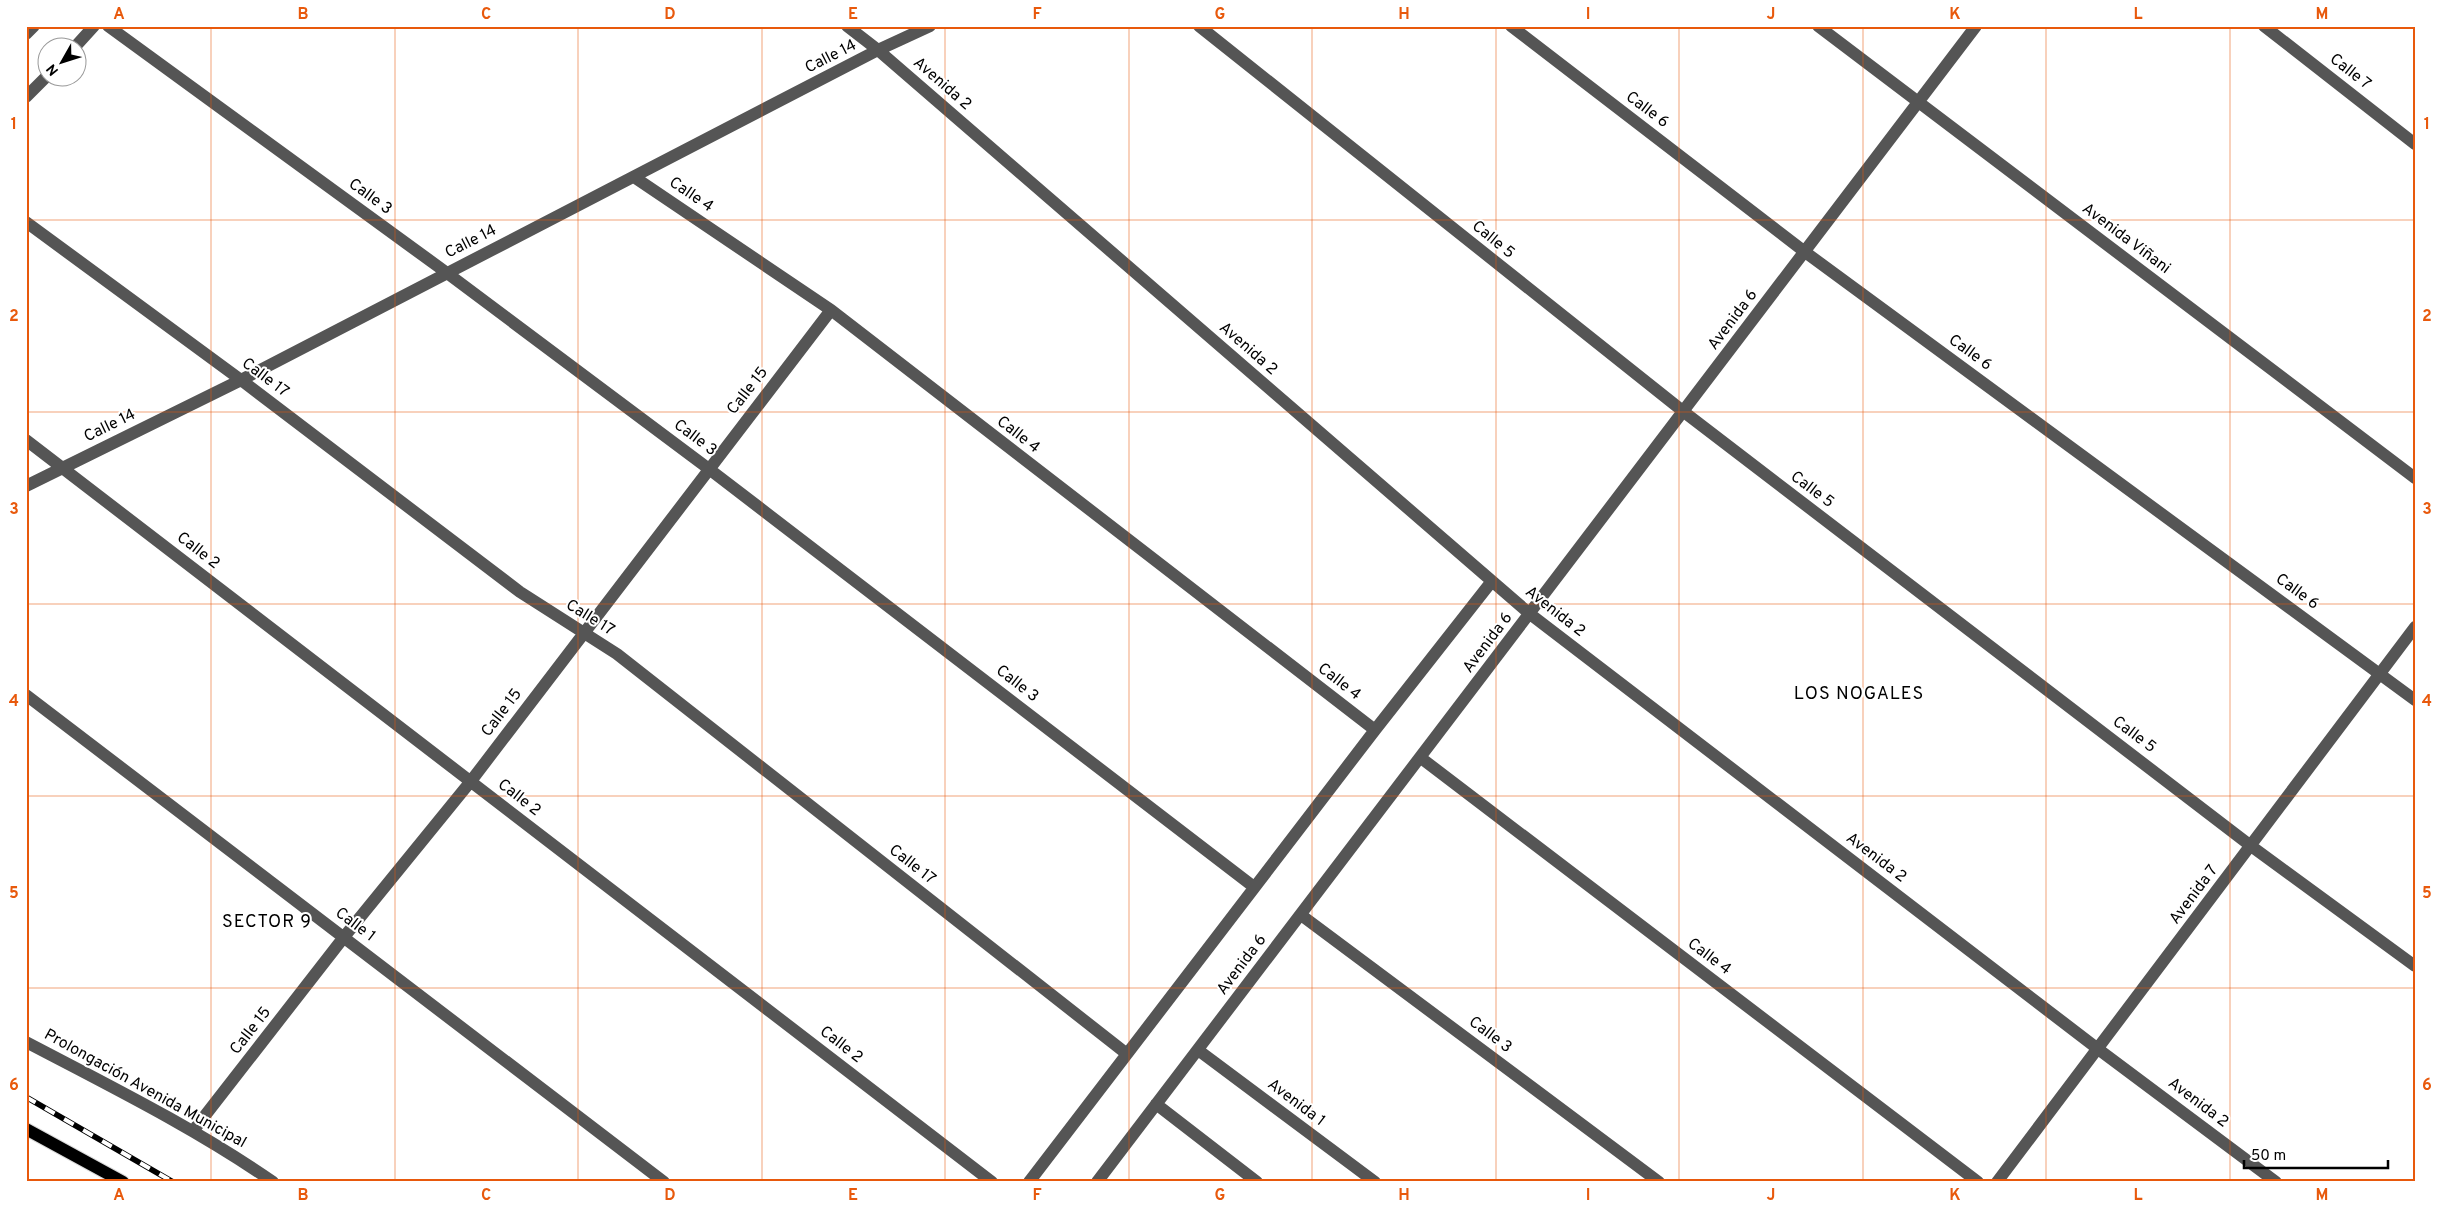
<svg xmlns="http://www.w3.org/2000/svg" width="2441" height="1208" viewBox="0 0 2441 1208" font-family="Overpass,sans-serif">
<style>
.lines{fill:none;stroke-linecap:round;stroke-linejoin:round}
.major-casing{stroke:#dbdbdb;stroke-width:14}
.minor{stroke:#555;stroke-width:12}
.major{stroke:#000;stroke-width:12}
.rail-casing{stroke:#000;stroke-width:5.5}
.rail{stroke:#fff;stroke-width:4;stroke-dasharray:11;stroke-linecap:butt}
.grid{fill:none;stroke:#e8590c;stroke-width:1;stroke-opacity:0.55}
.labels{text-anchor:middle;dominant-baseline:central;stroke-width:4;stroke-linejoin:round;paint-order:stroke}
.street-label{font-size:16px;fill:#000;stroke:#fff}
.neighbourhood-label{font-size:18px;letter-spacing:1px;fill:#000;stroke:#fff}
.neatline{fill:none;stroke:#e8590c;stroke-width:2}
.grid-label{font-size:16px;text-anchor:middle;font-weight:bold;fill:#e8590c}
</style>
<rect width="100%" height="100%" fill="#fff"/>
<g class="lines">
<!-- major casing -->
<g class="major-casing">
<path id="major" d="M 26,1129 L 123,1182"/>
</g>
<!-- minor -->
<path class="minor" d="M 108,26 L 447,273 L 709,469 L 1254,887
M 847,26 L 878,50 L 1530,614 L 2098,1049 L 2276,1182
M 1199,26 L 1684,412 L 2251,846 L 2415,966
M 1511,26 L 1805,252 L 2415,700
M 1818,26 L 2415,478
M 2264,26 L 2415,144
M 26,34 L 34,26
M 74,48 L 94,26
M 26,97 L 48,75
M 634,177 L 831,310 L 1375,730
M 26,222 L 241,380 L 520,592 L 617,654 L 1127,1054
M 26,440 L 992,1182
M 26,486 L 241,380 L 878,50 L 930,26
M 26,695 L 664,1182
M 1421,758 L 1978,1182
M 1301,915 L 1659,1182
M 26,1042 C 110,1086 195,1128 273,1182
M 1198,1050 L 1375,1182
M 1156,1104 L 1257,1182
M 193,1131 L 344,937 L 471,781 L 831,310
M 1029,1182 L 1375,730 L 1492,581
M 1097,1182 L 1976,26
M 1997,1182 L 2415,627"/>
<!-- major -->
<use href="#major" class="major"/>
<!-- rail casing -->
<g class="rail-casing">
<path id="rail" d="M 26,1097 L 173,1182"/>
</g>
<!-- rail -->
<use href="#rail" class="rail"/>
</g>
<!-- grid -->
<path class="grid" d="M 211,26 L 211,1182M 395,26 L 395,1182M 578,26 L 578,1182M 762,26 L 762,1182M 945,26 L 945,1182M 1129,26 L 1129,1182M 1312,26 L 1312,1182M 1496,26 L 1496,1182M 1679,26 L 1679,1182M 1863,26 L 1863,1182M 2046,26 L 2046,1182M 2230,26 L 2230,1182M 26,220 L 2415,220M 26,412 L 2415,412M 26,604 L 2415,604M 26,796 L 2415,796M 26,988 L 2415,988"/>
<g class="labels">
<!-- street labels -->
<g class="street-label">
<text transform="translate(831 57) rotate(-27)">Calle 14</text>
<text transform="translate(2350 72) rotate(38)">Calle 7</text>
<text transform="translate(942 84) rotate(41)">Avenida 2</text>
<text transform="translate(1647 110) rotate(37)">Calle 6</text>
<text transform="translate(691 195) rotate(34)">Calle 4</text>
<text transform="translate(370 197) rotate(36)">Calle 3</text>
<text transform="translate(2126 239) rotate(37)">Avenida Viñani</text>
<text transform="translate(1493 240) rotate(39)">Calle 5</text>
<text transform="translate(471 242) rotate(-27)">Calle 14</text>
<text transform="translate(1733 320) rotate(-53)">Avenida 6</text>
<text transform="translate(1248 349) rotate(41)">Avenida 2</text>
<text transform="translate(1970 353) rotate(36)">Calle 6</text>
<text transform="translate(265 378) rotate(37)">Calle 17</text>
<text transform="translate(748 391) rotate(-52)">Calle 15</text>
<text transform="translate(110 426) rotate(-26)">Calle 14</text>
<text transform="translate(1018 435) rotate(38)">Calle 4</text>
<text transform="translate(695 438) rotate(37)">Calle 3</text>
<text transform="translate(1812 490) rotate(37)">Calle 5</text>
<text transform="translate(198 551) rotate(38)">Calle 2</text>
<text transform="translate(2297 592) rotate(36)">Calle 6</text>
<text transform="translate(1555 612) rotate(38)">Avenida 2</text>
<text transform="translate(590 618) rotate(32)">Calle 17</text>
<text transform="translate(1488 643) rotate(-53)">Avenida 6</text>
<text transform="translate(1339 682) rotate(38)">Calle 4</text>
<text transform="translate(1017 684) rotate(38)">Calle 3</text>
<text transform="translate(502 713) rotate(-53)">Calle 15</text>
<text transform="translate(2134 735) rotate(37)">Calle 5</text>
<text transform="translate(519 798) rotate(38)">Calle 2</text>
<text transform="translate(1876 858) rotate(37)">Avenida 2</text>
<text transform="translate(912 865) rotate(38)">Calle 17</text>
<text transform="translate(2194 895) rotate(-53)">Avenida 7</text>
<text transform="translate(355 925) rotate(37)">Calle 1</text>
<text transform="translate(1709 957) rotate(37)">Calle 4</text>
<text transform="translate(1242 965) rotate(-53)">Avenida 6</text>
<text transform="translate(251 1031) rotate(-52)">Calle 15</text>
<text transform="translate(1490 1035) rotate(37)">Calle 3</text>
<text transform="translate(841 1045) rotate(38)">Calle 2</text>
<text transform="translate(145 1089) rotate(29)">Prolongación Avenida Municipal</text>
<text transform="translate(1296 1103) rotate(37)">Avenida 1</text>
<text transform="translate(2198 1103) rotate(37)">Avenida 2</text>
</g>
<!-- neighbourhood labels -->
<g class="neighbourhood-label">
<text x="1859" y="694">LOS NOGALES</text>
<text x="267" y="922">SECTOR 9</text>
</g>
</g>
<!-- border -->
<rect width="2441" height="1208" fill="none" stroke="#ffffff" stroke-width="55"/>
<!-- north arrow -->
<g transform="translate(62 62) rotate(231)"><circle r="24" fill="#ffffff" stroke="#999999"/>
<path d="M0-4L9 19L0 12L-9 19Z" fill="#000000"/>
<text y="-8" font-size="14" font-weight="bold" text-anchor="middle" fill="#000000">N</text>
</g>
<!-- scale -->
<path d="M2244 1160v8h144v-8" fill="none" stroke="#000000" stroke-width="2.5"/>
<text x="2251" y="1160" font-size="15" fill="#000000" stroke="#ffffff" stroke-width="4" paint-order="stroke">50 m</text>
<rect x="28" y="28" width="2386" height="1152" class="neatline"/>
<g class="grid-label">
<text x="119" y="19">A</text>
<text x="303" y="19">B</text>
<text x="486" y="19">C</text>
<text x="670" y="19">D</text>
<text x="853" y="19">E</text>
<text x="1037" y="19">F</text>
<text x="1220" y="19">G</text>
<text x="1404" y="19">H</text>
<text x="1588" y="19">I</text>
<text x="1771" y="19">J</text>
<text x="1955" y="19">K</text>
<text x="2138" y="19">L</text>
<text x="2322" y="19">M</text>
<text x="14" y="129">1</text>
<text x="2427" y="129">1</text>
<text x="14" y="321">2</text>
<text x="2427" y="321">2</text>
<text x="14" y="514">3</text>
<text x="2427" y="514">3</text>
<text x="14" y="706">4</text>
<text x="2427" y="706">4</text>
<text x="14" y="898">5</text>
<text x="2427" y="898">5</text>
<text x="14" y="1090">6</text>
<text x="2427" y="1090">6</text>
<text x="119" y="1200">A</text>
<text x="303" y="1200">B</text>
<text x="486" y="1200">C</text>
<text x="670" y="1200">D</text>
<text x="853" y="1200">E</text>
<text x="1037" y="1200">F</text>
<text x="1220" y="1200">G</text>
<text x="1404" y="1200">H</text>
<text x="1588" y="1200">I</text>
<text x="1771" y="1200">J</text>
<text x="1955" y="1200">K</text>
<text x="2138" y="1200">L</text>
<text x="2322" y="1200">M</text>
</g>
</svg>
